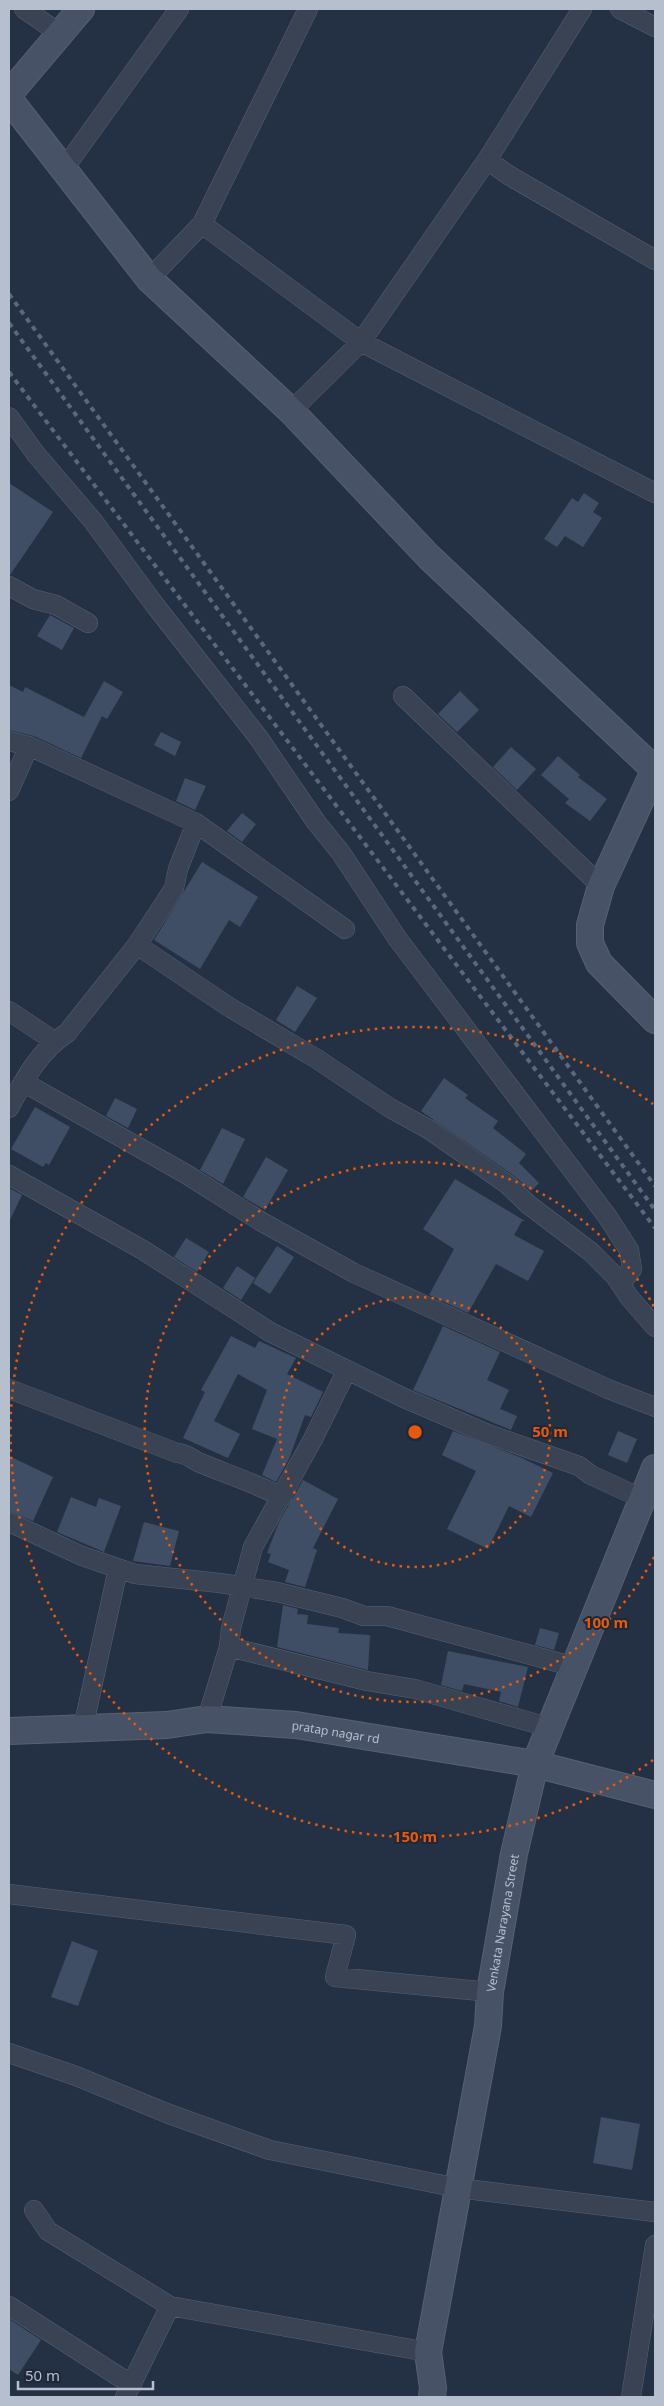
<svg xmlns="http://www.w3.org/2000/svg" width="664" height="2406" viewBox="0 0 664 2406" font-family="'Noto Sans',sans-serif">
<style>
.building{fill:#404e65}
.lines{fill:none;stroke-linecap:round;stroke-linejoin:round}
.street-casing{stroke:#576171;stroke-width:20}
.secondary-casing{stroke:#576171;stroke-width:28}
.street{stroke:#394354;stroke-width:19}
.secondary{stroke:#475267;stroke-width:26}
.rail{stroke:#5b677b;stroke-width:4;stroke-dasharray:5 5;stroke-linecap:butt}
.ring{fill:none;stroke:#e8590c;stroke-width:2.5;stroke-dasharray:2.5 5}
.labels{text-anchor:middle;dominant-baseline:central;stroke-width:4;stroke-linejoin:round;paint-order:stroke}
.street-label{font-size:12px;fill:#b6bfcd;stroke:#1e2839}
.centre{fill:#e8590c;stroke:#1e2839;stroke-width:2.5}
.ring-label{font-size:15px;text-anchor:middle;font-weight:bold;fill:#e8590c;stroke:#1e2839;stroke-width:4;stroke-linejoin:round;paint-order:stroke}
</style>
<rect width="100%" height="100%" fill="#243144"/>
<!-- building -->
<path class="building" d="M 9,483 L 53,512 L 10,575 L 9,575 Z
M 584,493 L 599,503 L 593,512 L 602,518 L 583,547 L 565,536 L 557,547 L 544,539 L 572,498 L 578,502 Z
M 50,615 L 74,628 L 62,650 L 37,636 Z
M 104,681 L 123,692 L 107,719 L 102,716 L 81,758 L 34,736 L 9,730 L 9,685 L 23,692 L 25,687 L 84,717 Z
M 460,691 L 479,710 L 457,732 L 438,714 Z
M 161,732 L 181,742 L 175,756 L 154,745 Z
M 511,747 L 536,769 L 517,790 L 493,767 Z
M 558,756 L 580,775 L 578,777 L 607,799 L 590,821 L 565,803 L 569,799 L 541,775 Z
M 185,778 L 206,786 L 195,810 L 176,801 Z
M 242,813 L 256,824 L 242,842 L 227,831 Z
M 202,862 L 258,897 L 240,927 L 229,920 L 200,969 L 154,940 Z
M 297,986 L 317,998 L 295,1032 L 276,1020 Z
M 444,1078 L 468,1095 L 465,1098 L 498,1121 L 493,1128 L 526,1154 L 519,1163 L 539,1183 L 531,1191 L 513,1175 L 421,1111 Z
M 115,1098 L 137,1109 L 128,1128 L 106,1116 Z
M 35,1107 L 70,1127 L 49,1165 L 46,1163 L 43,1167 L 11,1149 Z
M 222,1128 L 245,1139 L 223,1184 L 200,1170 Z
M 266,1157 L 288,1170 L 265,1210 L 243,1197 Z
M 455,1179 L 525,1221 L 522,1221 L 514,1235 L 544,1251 L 528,1281 L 496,1264 L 468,1313 L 429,1295 L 454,1249 L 423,1229 Z
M 9,1188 L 22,1195 L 9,1222 Z
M 186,1238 L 209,1252 L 197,1272 L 174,1257 Z
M 277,1246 L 294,1257 L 270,1294 L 253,1283 Z
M 237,1266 L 255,1278 L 241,1300 L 223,1288 Z
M 443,1326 L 500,1352 L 487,1380 L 509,1390 L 500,1409 L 517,1416 L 511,1430 L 413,1390 Z
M 231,1336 L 255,1348 L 259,1341 L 296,1358 L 287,1374 L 323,1392 L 311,1417 L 305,1415 L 289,1459 L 276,1482 L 262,1475 L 277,1439 L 252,1429 L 267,1390 L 238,1374 L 214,1421 L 240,1434 L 228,1458 L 183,1438 L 205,1392 L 201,1390 Z
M 453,1431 L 522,1458 L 553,1473 L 531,1517 L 509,1506 L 488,1549 L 447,1529 L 476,1471 L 442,1455 Z
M 618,1431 L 637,1439 L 627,1463 L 608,1455 Z
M 9,1456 L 53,1477 L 33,1521 L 9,1511 Z
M 303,1480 L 338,1499 L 313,1548 L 317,1550 L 305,1587 L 285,1582 L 289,1570 L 268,1562 L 271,1554 L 267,1553 L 279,1522 Z
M 71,1497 L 96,1507 L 99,1498 L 121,1506 L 104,1552 L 57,1532 Z
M 144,1522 L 179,1531 L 170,1566 L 133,1561 Z
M 283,1605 L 298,1609 L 297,1614 L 308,1615 L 307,1624 L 339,1628 L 338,1633 L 370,1635 L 368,1670 L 277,1647 Z
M 540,1628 L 559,1633 L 554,1650 L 535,1645 Z
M 448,1651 L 528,1667 L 518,1707 L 499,1701 L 501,1692 L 464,1684 L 462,1691 L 441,1685 Z
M 72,1941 L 98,1951 L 78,2006 L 51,1997 Z
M 601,2117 L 640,2124 L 632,2170 L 593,2163 Z
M 9,2319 L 41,2340 L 18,2375 L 9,2369 Z"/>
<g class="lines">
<!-- street casing -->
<g class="street-casing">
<path id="street" d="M 24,9 L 59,33
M 620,9 L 655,27
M 487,160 L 510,176 L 655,260
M 63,170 L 179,9
M 202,224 L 361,342 L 655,493
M 149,279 L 202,224 L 308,9
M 291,411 L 361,342 L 487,160 L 582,9
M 9,417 L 35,453 L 93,521 L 154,604 L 258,737 L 316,822 L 341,853 L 397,938 L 607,1216 L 629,1250 L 632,1269 L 625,1278 L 615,1276 L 591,1252 L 529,1205 L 507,1184 L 430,1130 L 390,1108 L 317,1059 L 229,1007 L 137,945
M 9,586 L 33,599 L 56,605 L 88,623
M 403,696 L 601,886
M 9,741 L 29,746 L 196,823 L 345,929
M 9,791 L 29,746
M 9,1011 L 54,1041
M 23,1082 L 186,1174 L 262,1222 L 354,1273 L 608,1389 L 655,1407
M 9,1108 C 24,1080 39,1051 67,1033 L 137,945 L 164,904 L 174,888 L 178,869 L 196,823
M 9,1175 L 143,1250 L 270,1332 L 404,1398 L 488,1434 L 579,1466 L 591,1475 L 643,1499
M 615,1276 L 629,1297 L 655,1327
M 347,1370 L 313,1439 L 253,1547 L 231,1628 L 229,1647 L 367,1681 L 415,1689 L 551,1728
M 9,1389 L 177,1453 C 186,1453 190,1458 198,1462 C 226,1474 255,1483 282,1497
M 9,1522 L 82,1556 L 135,1574 L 220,1583 L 277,1592 L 342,1608 L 364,1616 L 387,1616 L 575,1667
M 207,1719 L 229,1647
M 83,1728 L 118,1569
M 9,1894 L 346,1935 L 335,1977 L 490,1992
M 9,2053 L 76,2076 L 169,2114 L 270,2150 L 458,2188 L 655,2212
M 34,2210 L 48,2231 L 170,2306
M 9,2306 L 132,2385
M 125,2397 L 170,2306 L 428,2352
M 631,2397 L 655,2245"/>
</g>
<!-- secondary casing -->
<g class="secondary-casing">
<g id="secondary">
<path d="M 9,94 L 81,9"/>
<path d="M 9,99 L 149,279 L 291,411 L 429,557 L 655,770"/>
<path d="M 655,769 L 601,886 L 590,925 L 590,943 L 599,963 L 655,1020"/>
<path id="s1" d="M 9,1731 L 167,1725 L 207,1719 L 296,1725 L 535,1764 L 655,1795"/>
<path id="s2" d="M 432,2397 L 433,2388 L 428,2352 L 488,2026 L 490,1992 L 514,1854 L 535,1764 L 655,1468"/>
</g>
</g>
<!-- street -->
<use href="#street" class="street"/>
<!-- secondary -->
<use href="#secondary" class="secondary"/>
<!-- rail -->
<path class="rail" d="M 9,294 L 655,1186
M 9,323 L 655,1210
M 9,372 L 655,1228"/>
</g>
<!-- distance rings -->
<g class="ring">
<circle cx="415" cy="1432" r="135"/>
<path d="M654 1557A270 270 0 1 1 654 1307"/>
<path d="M653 1760A405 405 0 1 1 653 1104"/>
</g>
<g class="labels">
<!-- street labels -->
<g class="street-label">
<text stroke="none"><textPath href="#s1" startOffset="328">pratap nagar rd</textPath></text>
<text stroke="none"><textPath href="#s2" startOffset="481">Venkata Narayana Street</textPath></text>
</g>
</g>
<circle cx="415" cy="1432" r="8" class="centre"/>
<g class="ring-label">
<text x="550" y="1437">50 m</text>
<text x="606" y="1628">100 m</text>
<text x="415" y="1842">150 m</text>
</g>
<!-- border -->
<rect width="664" height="2406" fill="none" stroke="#b6bfcd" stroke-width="20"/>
<!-- scale -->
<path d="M18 2381v8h135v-8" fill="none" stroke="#b6bfcd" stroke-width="2.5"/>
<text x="25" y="2381" font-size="15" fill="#b6bfcd" stroke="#1e2839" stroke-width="4" paint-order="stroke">50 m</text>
</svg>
